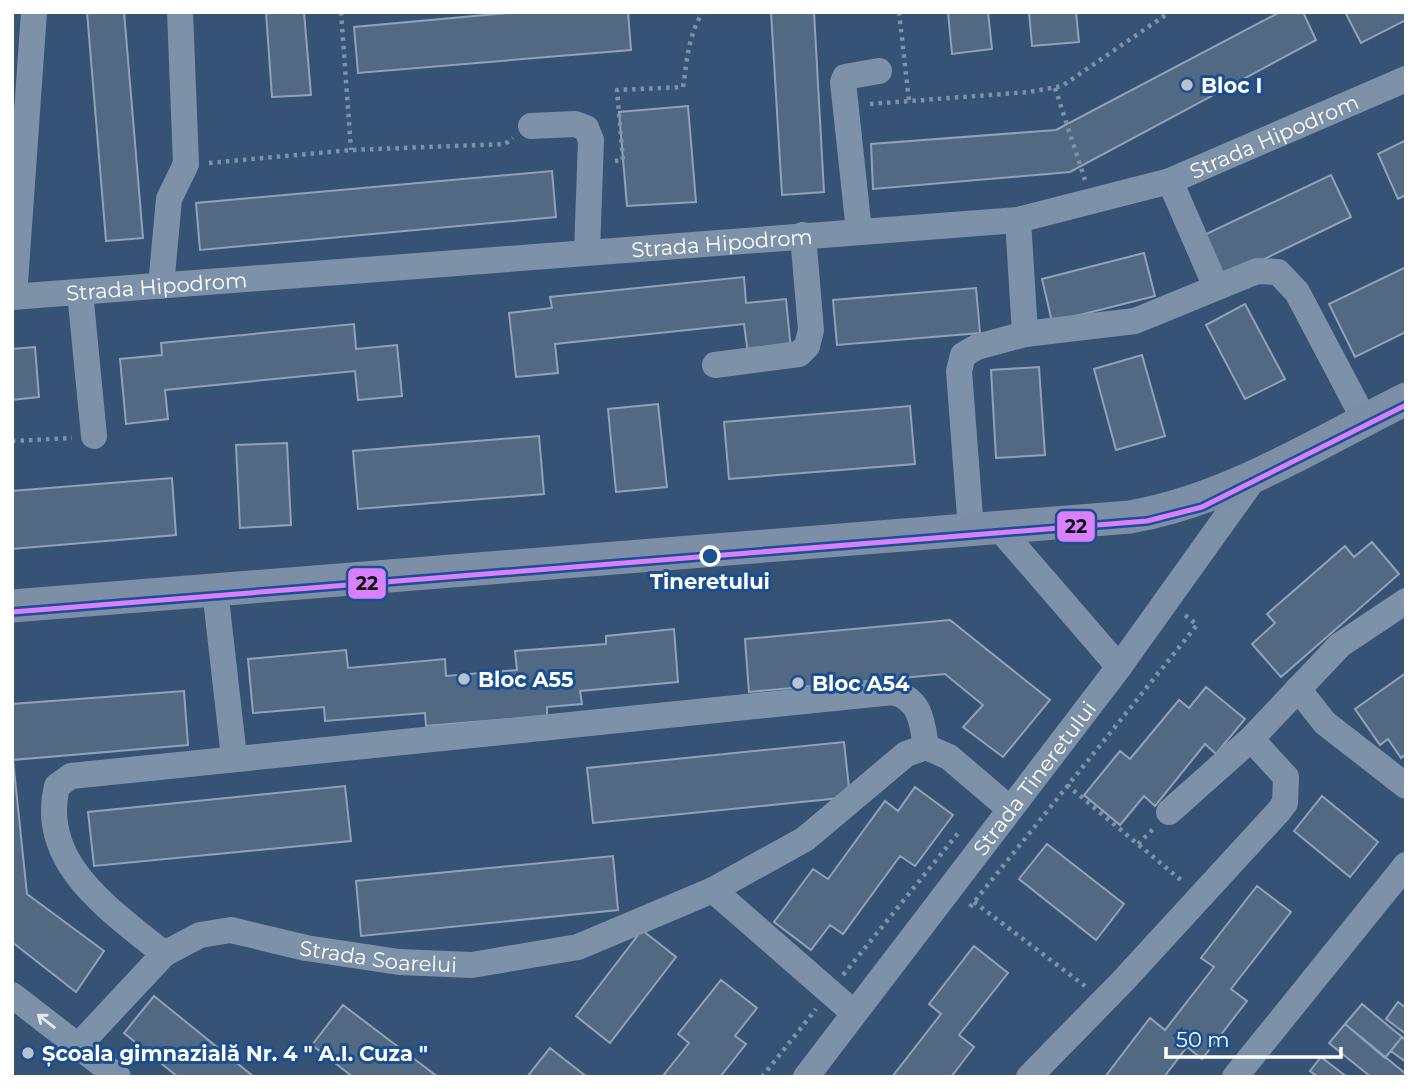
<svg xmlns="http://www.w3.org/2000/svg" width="1418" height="1089" viewBox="0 0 1418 1089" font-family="Montserrat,sans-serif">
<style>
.building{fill:#526984;stroke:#92a2b6;stroke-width:2}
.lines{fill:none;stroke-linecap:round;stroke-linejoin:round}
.path{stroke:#7d92a8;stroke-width:4.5;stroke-dasharray:3.5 5;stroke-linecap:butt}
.minor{stroke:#7d92a8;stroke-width:26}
.major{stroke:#7d8ea7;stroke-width:33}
.tram-1-casing{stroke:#1b4f8f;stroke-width:10}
.tram-1{stroke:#d880ff;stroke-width:5}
.oneway{stroke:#e5e9ee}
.poi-dot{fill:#b9c2ce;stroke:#1b4f8f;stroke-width:2.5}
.stop-dot{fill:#1b4f8f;stroke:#fff;stroke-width:3.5}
.labels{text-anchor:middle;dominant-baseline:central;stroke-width:6;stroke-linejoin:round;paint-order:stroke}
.poi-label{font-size:21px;font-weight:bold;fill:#fff;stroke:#1b4f8f;text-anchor:start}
.street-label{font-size:21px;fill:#fff;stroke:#1b4f8f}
.stop-label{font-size:21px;font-weight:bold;fill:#fff;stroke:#1b4f8f}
.line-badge{stroke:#1b4f8f;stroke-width:2.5}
.pale-badge-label{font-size:19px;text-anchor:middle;font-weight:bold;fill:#111}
</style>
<rect width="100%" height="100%" fill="#365274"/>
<!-- building -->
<path class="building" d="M 87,12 L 124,12 L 143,238 L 106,241 Z
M 266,12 L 304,12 L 311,95 L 272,97 Z
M 519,12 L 628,12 L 631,50 L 358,73 L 354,27 Z
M 771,12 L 814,12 L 824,192 L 782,195 Z
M 948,12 L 988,12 L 992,49 L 952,54 Z
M 1029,12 L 1076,12 L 1079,42 L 1032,46 Z
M 1280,12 L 1303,12 L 1316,40 L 1070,172 L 873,189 L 871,144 L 1056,130 Z
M 1345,12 L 1406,12 L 1406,20 L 1361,43 Z
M 688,106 L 696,202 L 627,206 L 619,112 Z
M 1406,140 L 1406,195 L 1398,199 L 1378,154 Z
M 552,171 L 556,217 L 200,250 L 196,203 Z
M 1331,175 L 1351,217 L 1223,279 L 1202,236 Z
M 1144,253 L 1155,296 L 1052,322 L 1042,279 Z
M 1406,267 L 1406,332 L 1355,357 L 1329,304 Z
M 744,277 L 746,303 L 786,299 L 791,350 L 748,354 L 744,324 L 555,344 L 558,373 L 516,377 L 509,313 L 552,308 L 550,297 Z
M 976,288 L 980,333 L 837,345 L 833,300 Z
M 1245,304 L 1285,379 L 1245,399 L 1206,325 Z
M 354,324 L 356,349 L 397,345 L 402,396 L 358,400 L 355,371 L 165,390 L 168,419 L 126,424 L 120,359 L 162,355 L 161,343 Z
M 35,347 L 39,397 L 12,400 L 12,349 Z
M 1142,355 L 1165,436 L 1116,450 L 1094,369 Z
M 1039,367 L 1045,455 L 996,458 L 991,370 Z
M 658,404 L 667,487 L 616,492 L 608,409 Z
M 910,406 L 915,464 L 729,479 L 724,422 Z
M 539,436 L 544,494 L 358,509 L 353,451 Z
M 287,443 L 291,525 L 240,528 L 236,445 Z
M 172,478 L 176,535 L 12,549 L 12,491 Z
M 1372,542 L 1399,574 L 1281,677 L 1252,644 L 1275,623 L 1267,614 L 1345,546 L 1354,557 Z
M 950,620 L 1050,700 L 1003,757 L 963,727 L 983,705 L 945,674 L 749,692 L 745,639 Z
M 674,629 L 678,682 L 580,691 L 582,704 L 547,707 L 547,716 L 426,726 L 425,713 L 325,721 L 324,707 L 253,713 L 248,659 L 346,650 L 348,668 L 445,659 L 446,676 L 517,670 L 515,651 L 606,644 L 606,636 Z
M 1406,673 L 1406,754 L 1401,758 L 1388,739 L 1380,745 L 1355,709 Z
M 1206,687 L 1245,719 L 1216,754 L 1205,744 L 1155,806 L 1144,796 L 1120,825 L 1084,795 L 1120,751 L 1130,759 L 1179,700 L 1189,708 Z
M 184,691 L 188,745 L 13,760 L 27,894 L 104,951 L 76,992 L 12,942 L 12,704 Z
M 844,742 L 850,797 L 593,823 L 587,768 Z
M 345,786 L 351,841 L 94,866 L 88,812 Z
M 915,787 L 953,815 L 915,866 L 900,856 L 843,934 L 830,925 L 811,950 L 774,922 L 813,869 L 828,879 L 885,801 L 898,811 Z
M 1322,796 L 1378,842 L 1350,877 L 1294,831 Z
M 1047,844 L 1124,904 L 1096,940 L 1019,879 Z
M 613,856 L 618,910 L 361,936 L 356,881 Z
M 1257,886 L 1291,912 L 1231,989 L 1247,1001 L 1202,1059 L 1187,1047 L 1164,1077 L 1105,1077 L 1150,1018 L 1165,1030 L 1214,967 L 1201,958 Z
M 642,930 L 676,957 L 610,1043 L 576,1016 Z
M 974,946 L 1008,973 L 959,1035 L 974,1047 L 951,1077 L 892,1077 L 941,1014 L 929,1004 Z
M 721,980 L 757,1008 L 735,1036 L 746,1044 L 720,1077 L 662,1077 L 689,1043 L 678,1034 Z
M 154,996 L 254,1077 L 178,1077 L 124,1033 Z
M 1398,1002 L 1406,1008 L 1406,1034 L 1386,1019 Z
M 1362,1004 L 1402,1037 L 1385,1058 L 1345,1024 Z
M 343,1005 L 438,1077 L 353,1077 L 312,1045 Z
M 1345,1024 L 1406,1074 L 1406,1077 L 1371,1077 L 1329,1043 Z
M 1402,1037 L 1406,1040 L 1406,1062 L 1391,1051 Z
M 550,1048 L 587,1077 L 527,1077 Z
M 1321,1057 L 1347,1077 L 1318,1077 L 1310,1071 Z"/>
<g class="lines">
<!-- path -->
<path class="path" d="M 341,12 L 351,150
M 899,12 L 909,101
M 1055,88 L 1085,180
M 870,104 L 1029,92 L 1062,86 L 1170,12
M 615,161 L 623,160 L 617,90 L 683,87 C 687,61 688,35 703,12
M 209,163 L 351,150 L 505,144 L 513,138
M 12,441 L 72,438
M 1067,785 L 1182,881
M 1138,844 L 1155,827
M 974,902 L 1085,986
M 970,907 L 1197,625 L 1184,614
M 843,975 L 959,832
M 762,1077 L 816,1009"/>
<!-- minor -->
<g class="minor">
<path d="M 531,126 L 575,124 L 586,128 L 591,140 L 587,252"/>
<path d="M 1170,181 L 1216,287"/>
<path d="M 859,231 L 843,82 L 845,77 L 879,71"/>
<path d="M 161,286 L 169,199 L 186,164 L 180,12"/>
<path d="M 80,292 L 94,436"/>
<path id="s1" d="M 12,297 L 1018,220 L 1170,181 L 1406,79"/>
<path d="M 14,297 L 34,12"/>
<path d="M 1025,334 L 1135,321 L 1257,271 L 1278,272 L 1297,292 L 1364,419"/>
<path d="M 715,365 L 799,354 L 807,346 L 811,330 L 803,235"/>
<path d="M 999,528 L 1119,667"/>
<path d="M 971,530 L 959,371 L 963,355 L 977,347 L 1025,334 L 1018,220"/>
<path d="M 215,590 L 234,757"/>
<path d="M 1298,689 L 1325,723 L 1406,786"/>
<path d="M 1169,812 L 1251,739 L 1340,645 L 1406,601"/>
<path d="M 713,890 L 854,1013"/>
<path d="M 164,954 C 111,910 38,864 57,786 L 71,776 L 893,692 C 921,700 922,721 926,747"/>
<path d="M 12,995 L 118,1077"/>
<path id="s2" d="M 78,1046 L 164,954 L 200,935 L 231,930 L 306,948 L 399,962 L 472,965 L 578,947 L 713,890 L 805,839 L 906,754 L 926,747 L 949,757 L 1010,809"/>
<path id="s3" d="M 806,1077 L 1119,667 L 1257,474"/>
<path d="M 1029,1077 L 1122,982 L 1279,811 L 1285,803 L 1286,777 L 1251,739"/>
<path d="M 1235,1077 L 1406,865"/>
</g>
<!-- major -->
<path class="major" d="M 12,606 L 1130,517 C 1229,500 1317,443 1406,399"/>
<!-- tram-1 casing -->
<g class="tram-1-casing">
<path id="tram-1" d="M 12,612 L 1147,521 L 1202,507 L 1406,405"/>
</g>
<!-- tram-1 -->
<use href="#tram-1" class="tram-1"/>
</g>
<!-- one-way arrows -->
<defs><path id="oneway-shaft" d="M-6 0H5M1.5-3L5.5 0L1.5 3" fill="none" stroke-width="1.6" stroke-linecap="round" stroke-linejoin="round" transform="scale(1.75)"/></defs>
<use class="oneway" href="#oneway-shaft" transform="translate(46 1021) rotate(-142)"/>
<!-- markers -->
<g class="poi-dot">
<circle cx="1187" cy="85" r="7"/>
<circle cx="464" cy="679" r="7"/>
<circle cx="798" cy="683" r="7"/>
<circle cx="28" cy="1053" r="7"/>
</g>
<circle class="stop-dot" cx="710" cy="556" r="9"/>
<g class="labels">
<!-- poi labels -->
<g class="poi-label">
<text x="1201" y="85">Bloc I</text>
<text x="478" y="679">Bloc A55</text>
<text x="812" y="683">Bloc A54</text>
<text x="42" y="1053">Școala gimnazială Nr. 4 " A.I. Cuza "</text>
</g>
<!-- street labels -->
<g class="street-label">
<text stroke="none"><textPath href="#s1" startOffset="1279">Strada Hipodrom</textPath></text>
<text stroke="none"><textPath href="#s1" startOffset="712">Strada Hipodrom</textPath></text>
<text stroke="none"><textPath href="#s1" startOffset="145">Strada Hipodrom</textPath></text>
<text stroke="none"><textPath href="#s3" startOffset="376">Strada Tineretului</textPath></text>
<text stroke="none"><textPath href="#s2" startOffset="348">Strada Soarelui</textPath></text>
</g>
<!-- stop labels -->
<g class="stop-label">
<text x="710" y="581">Tineretului</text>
</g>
</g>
<g class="line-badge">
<rect x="1056" y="510" width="40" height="33" rx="7" fill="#d880ff"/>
<rect x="347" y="567" width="40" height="33" rx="7" fill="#d880ff"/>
</g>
<g class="pale-badge-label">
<text x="1076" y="533">22</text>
<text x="367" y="590">22</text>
</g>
<!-- border -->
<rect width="1418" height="1089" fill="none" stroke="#ffffff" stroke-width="28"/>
<!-- scale -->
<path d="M1166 1047v10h175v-10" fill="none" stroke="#ffffff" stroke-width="3.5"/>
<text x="1176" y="1047" font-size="21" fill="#ffffff" stroke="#1b4f8f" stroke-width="5" paint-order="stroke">50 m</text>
</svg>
